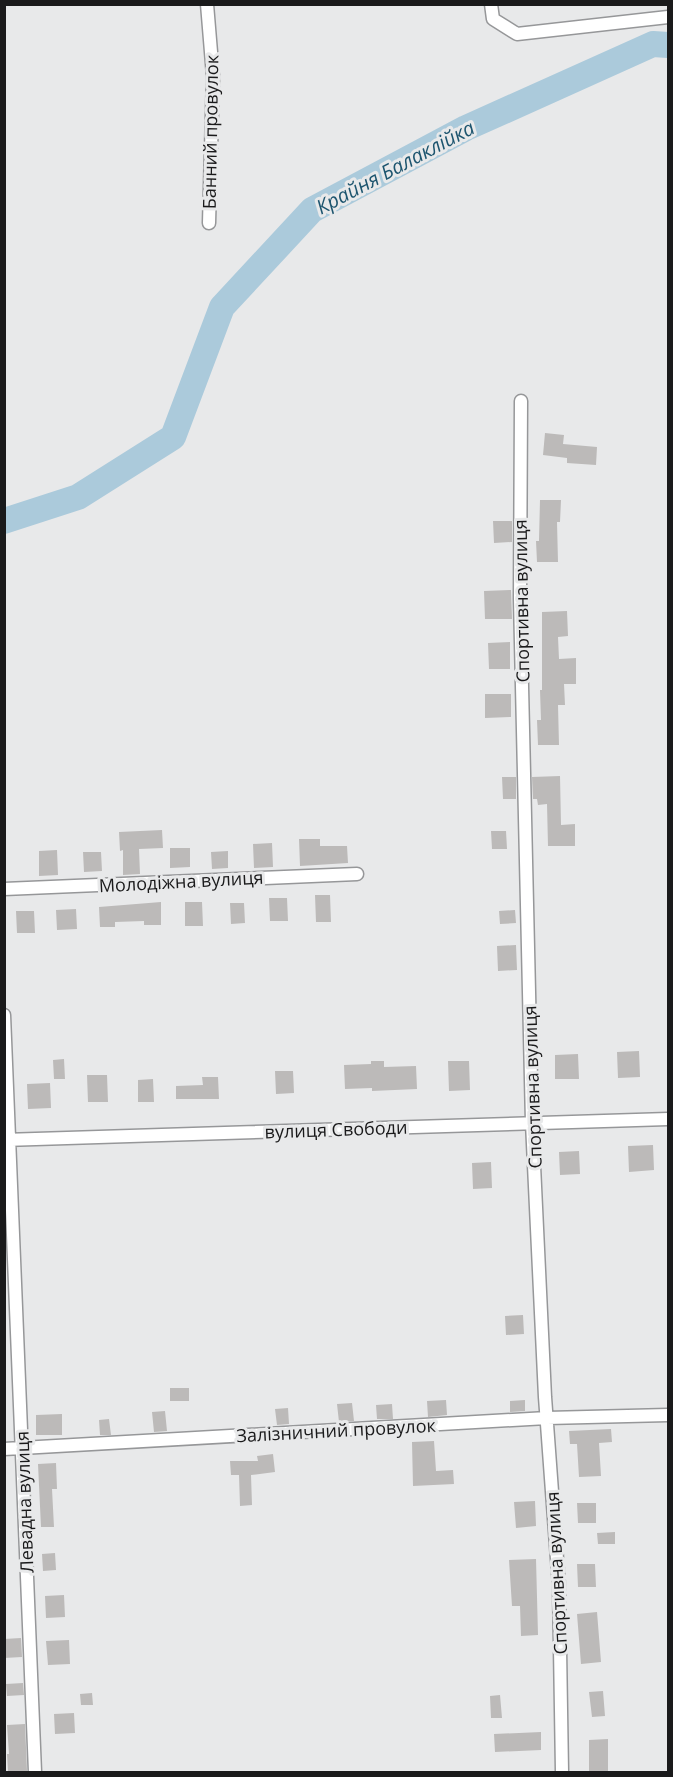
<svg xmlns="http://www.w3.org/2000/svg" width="673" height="1777" viewBox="0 0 673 1777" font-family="'Open Sans',sans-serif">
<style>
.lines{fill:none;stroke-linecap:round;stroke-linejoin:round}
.river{stroke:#abcadb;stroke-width:26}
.building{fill:#bcbab9}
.minor-casing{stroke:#969799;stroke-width:15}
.minor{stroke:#fff;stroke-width:12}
.labels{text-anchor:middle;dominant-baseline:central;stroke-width:6;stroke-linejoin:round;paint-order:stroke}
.street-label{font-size:18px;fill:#1a1a1b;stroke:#e8e9ea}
.water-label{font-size:20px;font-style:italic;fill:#1d556f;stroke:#e8e9ea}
</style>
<rect width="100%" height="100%" fill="#e8e9ea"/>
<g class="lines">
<!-- river -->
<path class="river" d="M 4,521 L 78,497 L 173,437 L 222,307 L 312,210 L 466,128 L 653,44 L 668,45"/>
</g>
<!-- building -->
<path class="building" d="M 545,433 L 564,435 L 563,444 L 597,447 L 596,465 L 567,463 L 567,458 L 543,455 Z
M 540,500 L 561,500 L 560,522 L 557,522 L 558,562 L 537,562 L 536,541 L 539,541 Z
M 493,521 L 512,521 L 512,542 L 494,543 Z
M 511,590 L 512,619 L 485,619 L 484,591 Z
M 567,611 L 568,636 L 558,637 L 559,659 L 576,658 L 576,684 L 564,684 L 565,705 L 558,705 L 559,745 L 538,745 L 537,720 L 541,720 L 540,690 L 542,690 L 542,612 Z
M 510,642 L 510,669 L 489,669 L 488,643 Z
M 485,694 L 511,694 L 511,717 L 485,718 Z
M 560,776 L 561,825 L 575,824 L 575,846 L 548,846 L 547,804 L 538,805 L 537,799 L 533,799 L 532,777 Z
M 502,777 L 516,777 L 516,799 L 503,799 Z
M 162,830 L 163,848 L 139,849 L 140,874 L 123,875 L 123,850 L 120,851 L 119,832 Z
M 491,831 L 506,831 L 507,849 L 492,849 Z
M 299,839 L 320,839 L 320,846 L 347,846 L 348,863 L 300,866 Z
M 272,843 L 273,867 L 254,868 L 253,844 Z
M 170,848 L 190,848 L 190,867 L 170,868 Z
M 57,850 L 58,875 L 39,876 L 39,851 Z
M 228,851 L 228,868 L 212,869 L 211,852 Z
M 83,852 L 101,852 L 102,871 L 84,872 Z
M 315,895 L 330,895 L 331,922 L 316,922 Z
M 269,898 L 287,898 L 288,921 L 270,921 Z
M 161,902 L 161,925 L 144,925 L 144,921 L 115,922 L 115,927 L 100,927 L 99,907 Z
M 185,902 L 202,902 L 203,926 L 185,926 Z
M 230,903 L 244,903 L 245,923 L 231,924 Z
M 76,909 L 77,929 L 57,930 L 56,910 Z
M 515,910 L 516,923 L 500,924 L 499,911 Z
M 16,911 L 34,911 L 35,933 L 17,933 Z
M 516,945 L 517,970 L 498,971 L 497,946 Z
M 639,1051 L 640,1077 L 618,1078 L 617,1052 Z
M 578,1054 L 579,1079 L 555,1079 L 555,1055 Z
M 64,1059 L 65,1079 L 54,1079 L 53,1060 Z
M 371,1061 L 384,1061 L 384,1067 L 416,1066 L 417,1089 L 372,1091 L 372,1088 L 345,1089 L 344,1065 L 371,1064 Z
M 448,1061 L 469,1061 L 470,1090 L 449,1091 Z
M 275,1071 L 293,1071 L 294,1093 L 276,1094 Z
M 87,1075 L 107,1075 L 108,1102 L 88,1102 Z
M 202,1077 L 218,1077 L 219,1099 L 176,1099 L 176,1086 L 203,1085 Z
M 153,1079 L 154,1102 L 138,1102 L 138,1080 Z
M 50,1083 L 51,1108 L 28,1109 L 27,1084 Z
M 653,1145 L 654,1170 L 629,1172 L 628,1146 Z
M 579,1151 L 580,1174 L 560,1175 L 559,1152 Z
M 491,1162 L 492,1188 L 473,1189 L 472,1163 Z
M 523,1315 L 524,1334 L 506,1335 L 505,1316 Z
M 170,1388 L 189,1388 L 189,1401 L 170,1401 Z
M 446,1400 L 447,1415 L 428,1417 L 427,1401 Z
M 525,1400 L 525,1411 L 510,1412 L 510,1401 Z
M 352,1403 L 354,1421 L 339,1422 L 337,1404 Z
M 392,1404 L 393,1419 L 377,1419 L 376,1405 Z
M 288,1408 L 289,1424 L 277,1425 L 275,1409 Z
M 165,1411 L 167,1431 L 154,1432 L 152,1412 Z
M 62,1414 L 62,1435 L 36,1435 L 36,1415 Z
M 109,1419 L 111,1435 L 100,1435 L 99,1420 Z
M 611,1429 L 612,1442 L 599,1443 L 601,1476 L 579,1477 L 577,1444 L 570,1444 L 569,1431 Z
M 434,1441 L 436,1471 L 453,1470 L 454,1484 L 413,1486 L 412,1442 Z
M 273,1454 L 275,1472 L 251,1475 L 252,1505 L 240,1506 L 239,1475 L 231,1475 L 230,1461 L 258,1461 L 257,1456 Z
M 56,1463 L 57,1489 L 52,1489 L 54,1527 L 41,1527 L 38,1464 Z
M 535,1501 L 536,1526 L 516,1528 L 514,1502 Z
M 577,1503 L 596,1503 L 596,1523 L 578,1523 Z
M 615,1532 L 615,1544 L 598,1544 L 597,1533 Z
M 55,1553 L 56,1570 L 43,1571 L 42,1554 Z
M 536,1559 L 538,1635 L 521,1636 L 520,1606 L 512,1606 L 509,1560 Z
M 577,1564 L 595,1564 L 596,1587 L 578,1587 Z
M 64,1595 L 65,1617 L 46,1618 L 45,1596 Z
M 597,1612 L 601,1662 L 581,1664 L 577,1614 Z
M 21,1638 L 22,1657 L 4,1658 L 4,1639 Z
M 69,1640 L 70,1664 L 48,1665 L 46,1641 Z
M 23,1683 L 24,1695 L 7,1696 L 6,1684 Z
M 603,1691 L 605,1716 L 592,1717 L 589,1692 Z
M 92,1693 L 93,1705 L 81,1705 L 80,1694 Z
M 500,1695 L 502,1718 L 491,1718 L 490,1696 Z
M 74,1713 L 75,1733 L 55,1734 L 54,1714 Z
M 25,1724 L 27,1771 L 8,1772 L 7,1754 L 9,1754 L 7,1725 Z
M 541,1732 L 541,1750 L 495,1752 L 494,1734 Z
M 608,1739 L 608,1773 L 589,1773 L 589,1740 Z"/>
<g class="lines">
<!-- minor casing -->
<g class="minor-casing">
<path id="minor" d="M 207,4 L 213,76 L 209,223
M 491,4 L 493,19 L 517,34 L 668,17
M 521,401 L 520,599 L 532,1123 L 545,1397 L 559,1586 L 562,1772
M 4,889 L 357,874
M 4,1015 L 35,1772
M 4,1140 L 668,1119
M 4,1449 L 547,1418 L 668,1415"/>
</g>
<!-- minor -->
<use href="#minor" class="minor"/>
</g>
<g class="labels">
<!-- street labels -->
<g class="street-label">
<text transform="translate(210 132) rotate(-89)">Банний провулок</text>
<text transform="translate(521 601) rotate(-91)">Спортивна вулиця</text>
<text transform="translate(181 881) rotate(-3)">Молодіжна вулиця</text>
<text transform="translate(532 1087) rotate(-92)">Спортивна вулиця</text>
<text transform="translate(336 1129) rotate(-2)">вулиця Свободи</text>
<text transform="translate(336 1430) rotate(-3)">Залізничний провулок</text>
<text transform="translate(24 1502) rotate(-92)">Левадна вулиця</text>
<text transform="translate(556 1573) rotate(-93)">Спортивна вулиця</text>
</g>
<!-- water labels -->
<g class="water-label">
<text transform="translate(395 167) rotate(-28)">Крайня Балаклійка</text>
</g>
</g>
<!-- border -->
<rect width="673" height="1777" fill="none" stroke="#1a1a1b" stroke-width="12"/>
</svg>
